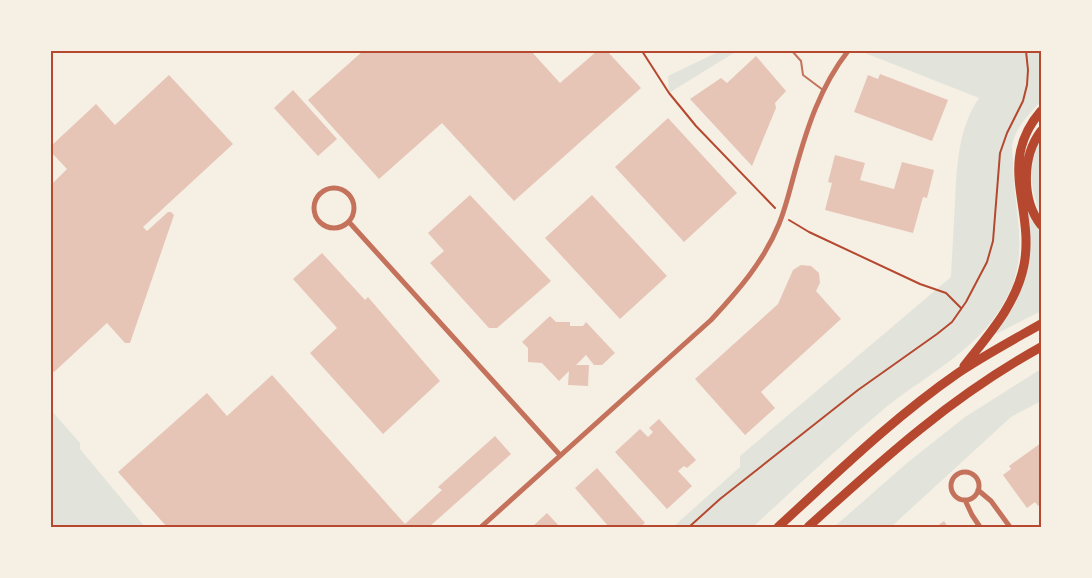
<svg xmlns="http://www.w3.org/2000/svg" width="1092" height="578" viewBox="0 0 1092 578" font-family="'Playfair Display',serif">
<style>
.green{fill:#e2e4dc}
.building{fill:#e6c5b7}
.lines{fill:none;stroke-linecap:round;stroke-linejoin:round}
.path{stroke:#b5482f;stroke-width:2}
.service{stroke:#c5725c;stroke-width:2}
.minor{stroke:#c5725c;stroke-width:5}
.motorway{stroke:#b5482f;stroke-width:9}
.neatline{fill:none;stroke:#b5482f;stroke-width:2}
</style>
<rect width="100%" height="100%" fill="#f6efe4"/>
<!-- green -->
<path class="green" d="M 720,51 L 737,51 L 669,93 L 668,76 Z
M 860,51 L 1041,51 L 1041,101 C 1029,114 1014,129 1012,147 C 1012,151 1013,156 1013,161 C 1013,204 1029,250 1010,291 C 984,348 931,371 885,408 C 840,446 796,487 753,527 L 673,527 L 740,467 L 740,456 L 951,277 C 952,252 954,227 955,202 C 957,165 958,129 979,98 Z
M 1041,138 L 1041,216 C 1030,189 1027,164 1041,138 Z
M 1025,203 L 1041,234 L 1041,311 L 992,336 L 1015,305 L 1022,284 Z
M 1041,369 L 1041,401 L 1011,417 L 891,527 L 834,527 L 907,463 L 965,417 Z
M 51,410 L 80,443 L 80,449 L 145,527 L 51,527 Z"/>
<!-- building -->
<path class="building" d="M 363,51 L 531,51 L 560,83 L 597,51 L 607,51 L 641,88 L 514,201 L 442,123 L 379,179 L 308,100 Z
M 756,56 L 786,91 L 775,103 L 776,108 L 752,166 L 690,99 L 721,78 L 727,83 Z
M 880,74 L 948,100 L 932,141 L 854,112 L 868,75 L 878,79 Z
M 169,75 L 233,144 L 143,227 L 147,231 L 168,212 L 171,212 L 174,215 L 130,343 L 125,343 L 107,323 L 54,372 L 51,369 L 51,185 L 67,169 L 51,152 L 51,146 L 96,104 L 115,125 Z
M 293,90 L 337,139 L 318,156 L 274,108 Z
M 668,118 L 737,193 L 684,242 L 615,167 Z
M 835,155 L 865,163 L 860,180 L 894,189 L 902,162 L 934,170 L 927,198 L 923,197 L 913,233 L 825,210 L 832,183 L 828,182 Z
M 470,195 L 551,281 L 497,328 L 489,328 L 430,263 L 444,251 L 428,233 Z
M 592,195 L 667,276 L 620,319 L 545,238 Z
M 322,253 L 365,300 L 368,297 L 440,381 L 383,434 L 310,353 L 337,328 L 293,279 Z
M 801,265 L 811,266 L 819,273 L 820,283 L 816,291 L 841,319 L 761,392 L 775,408 L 745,435 L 695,379 L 778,304 L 793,270 Z
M 550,316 L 556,322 L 570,322 L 570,326 L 583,326 L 586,322 L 615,353 L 602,365 L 594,365 L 586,355 L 576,365 L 589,365 L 588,386 L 568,385 L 569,371 L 559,381 L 542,363 L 528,362 L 528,348 L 522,342 Z
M 272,375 L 405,524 L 442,490 L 438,487 L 495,436 L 511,454 L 429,527 L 167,527 L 118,472 L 207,393 L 227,416 Z
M 659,419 L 696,460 L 687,468 L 684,466 L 678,471 L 692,486 L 667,509 L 615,452 L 640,429 L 648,437 L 653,432 L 649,428 Z
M 1041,443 L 1041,504 L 1038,506 L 1035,502 L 1027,508 L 1003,475 L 1011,469 L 1009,466 Z
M 597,468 L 645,523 L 640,527 L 609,527 L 575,488 Z
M 547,513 L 560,527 L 532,527 Z
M 944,521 L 948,527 L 936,527 Z"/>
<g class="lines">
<!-- path -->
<path class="path" d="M 642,51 L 669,93 L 696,126 L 775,208
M 789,220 L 809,232 L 920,284 L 946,293 L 961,308
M 689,527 L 720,499 L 858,390 L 937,334 L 952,322 L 966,302 L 987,262 L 993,241 L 1000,153 L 1007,133 L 1023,101 L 1027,85 L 1028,70 L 1026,51"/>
<!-- service -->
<path class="service" d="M 792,51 L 801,61 L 803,75 L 823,90"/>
<!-- minor -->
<path class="minor" d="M314 208a20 20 0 1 1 40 0a20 20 0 1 1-40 0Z
M 349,222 L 560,455
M951 486a14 14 0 1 1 28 0a14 14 0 1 1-28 0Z
M 978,490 L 991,501 L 1010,527
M 965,500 L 972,515 L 980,527
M 481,527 L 711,320 C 738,291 764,261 779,224 C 786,207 790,189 795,171 C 807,128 820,87 848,51"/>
<!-- motorway -->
<path class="motorway" d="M 1041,131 C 1022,156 1021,199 1041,225
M 964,366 C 989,334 1016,305 1024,265 C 1035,208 996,163 1041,111
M 778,527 C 836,474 893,418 958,373 C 985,355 1013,340 1041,324
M 808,527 C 884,458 951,397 1041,347"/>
</g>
<!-- border -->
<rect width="1092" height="578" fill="none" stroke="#f6efe4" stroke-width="105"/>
<rect x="52" y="52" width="988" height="474" class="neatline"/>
</svg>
